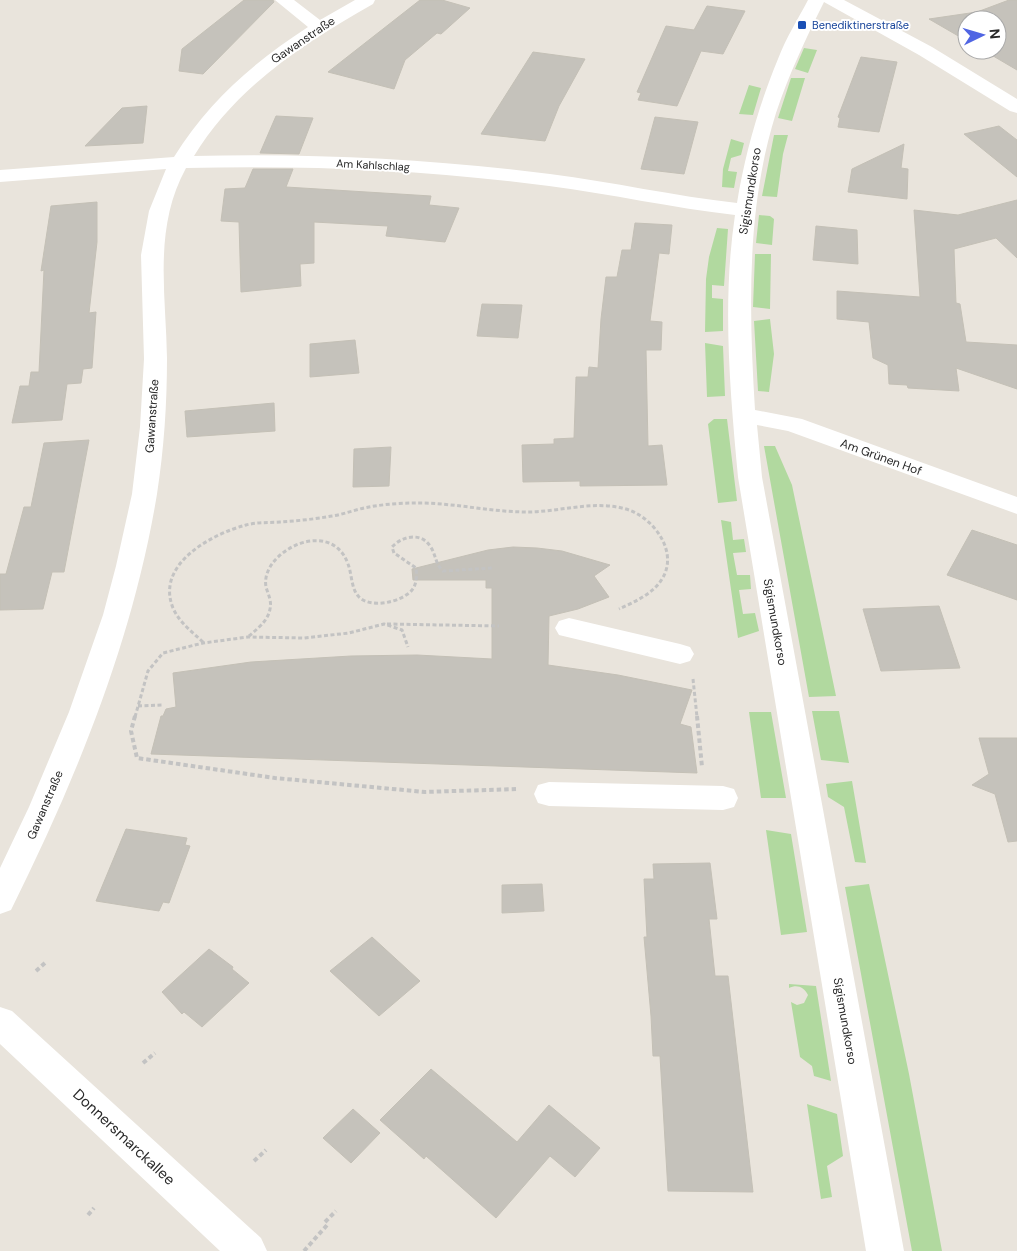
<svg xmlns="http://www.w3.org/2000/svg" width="1017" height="1251" viewBox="0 0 1017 1251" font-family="'DM Sans',sans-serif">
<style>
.green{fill:#b1d99f}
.building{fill:#c5c2bb;stroke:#c4c0b6}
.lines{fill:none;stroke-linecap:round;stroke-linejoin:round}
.path-far1{stroke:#c3c3c3;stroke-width:3;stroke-dasharray:4 2.5;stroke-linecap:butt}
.path{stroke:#c3c3c3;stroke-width:4;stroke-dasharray:4.5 3;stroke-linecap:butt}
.minor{fill:#fff;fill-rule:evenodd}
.transit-dot{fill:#1a4fb4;stroke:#fff;stroke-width:2}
.labels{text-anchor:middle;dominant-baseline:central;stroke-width:4;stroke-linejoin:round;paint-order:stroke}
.far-transit-label{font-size:11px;fill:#164399;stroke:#fff;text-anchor:start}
.far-street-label{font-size:11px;fill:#292929;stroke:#fff}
.street-label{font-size:12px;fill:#292929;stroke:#fff}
.near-street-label{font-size:15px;fill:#292929;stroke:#fff}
</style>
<rect width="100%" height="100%" fill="#e9e4dc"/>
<!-- green -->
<path class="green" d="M 804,48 L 817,50 L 808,73 L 795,69 Z
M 791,78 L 805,78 L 792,121 L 778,118 Z
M 749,85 L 761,88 L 753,115 L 739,114 Z
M 774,135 L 788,135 L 783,154 L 777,197 L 762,196 Z
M 731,139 L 744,143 L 741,155 L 731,158 L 728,171 L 737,172 L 734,188 L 722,187 L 723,169 Z
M 759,215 L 770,216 L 774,219 L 772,245 L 756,243 Z
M 717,228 L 728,229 L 724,286 L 712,285 L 712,298 L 723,299 L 723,331 L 705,332 L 706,279 L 709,257 Z
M 755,254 L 771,254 L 770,309 L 753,307 Z
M 770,319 L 774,354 L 769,392 L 758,391 L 754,321 Z
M 705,343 L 723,346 L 725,396 L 707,397 Z
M 714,419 L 727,419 L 737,501 L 718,503 L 708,424 Z
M 764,446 L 775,446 L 792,485 L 836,696 L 809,697 Z
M 721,520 L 731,522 L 733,540 L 744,539 L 746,552 L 733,553 L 737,575 L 750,575 L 751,589 L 739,590 L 743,614 L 755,613 L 759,631 L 738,638 Z
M 812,711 L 839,711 L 849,763 L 821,760 Z
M 749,712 L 771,712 L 786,798 L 761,798 Z
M 852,781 L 866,863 L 855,862 L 844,807 L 828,797 L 826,784 Z
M 766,830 L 791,834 L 807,932 L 781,935 Z
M 869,884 L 909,1074 L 942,1251 L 912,1251 L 845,887 Z
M 789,984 L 816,986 L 831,1081 L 814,1076 L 812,1066 L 800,1057 L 791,1002 L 797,1005 L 804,1003 L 808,995 C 804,987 797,984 789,988 Z
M 807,1104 L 837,1114 L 843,1156 L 827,1166 L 832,1197 L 821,1199 Z"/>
<!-- building -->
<path class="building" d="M 244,0 L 273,0 L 274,2 L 203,74 L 179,71 L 182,49 Z
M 420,0 L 442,0 L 470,8 L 441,34 L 437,33 L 405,60 L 394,89 L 328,72 Z
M 1009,0 L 1017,0 L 1017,70 L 983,50 L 997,50 L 997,20 L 967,20 L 967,41 L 929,19 L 977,12 Z
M 707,6 L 745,11 L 723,54 L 701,51 L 677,106 L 638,100 L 641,93 L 637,92 L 666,26 L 694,30 Z
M 533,52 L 585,59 L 559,106 L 545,141 L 481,134 Z
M 861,57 L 897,62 L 879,132 L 838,127 L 840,118 L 838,117 Z
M 147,106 L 143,143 L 85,146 L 122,108 Z
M 276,116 L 313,118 L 299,154 L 260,153 Z
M 655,117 L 698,122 L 684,174 L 641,169 Z
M 999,126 L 1017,140 L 1017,177 L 964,134 Z
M 904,144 L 901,168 L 908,169 L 907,199 L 848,192 L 852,169 Z
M 253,169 L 293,169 L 286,187 L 431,196 L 429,205 L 459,208 L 445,242 L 386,236 L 388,226 L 314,222 L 314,263 L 300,264 L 301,286 L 241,292 L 239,222 L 221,221 L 225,189 L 245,188 Z
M 1017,200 L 1017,258 L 996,238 L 954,249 L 956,303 L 960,304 L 966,342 L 1017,345 L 1017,389 L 956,368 L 959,391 L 908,388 L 907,385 L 889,384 L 888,365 L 873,358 L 869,322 L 837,319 L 837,291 L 920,297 L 914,210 L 958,215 Z
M 97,202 L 97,242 L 89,313 L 96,312 L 92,368 L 83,369 L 81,383 L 67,384 L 62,420 L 12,423 L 20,386 L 29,386 L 31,372 L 39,372 L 44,270 L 41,271 L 51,206 Z
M 635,223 L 672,225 L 669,254 L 659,253 L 650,321 L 662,322 L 661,350 L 646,350 L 648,446 L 662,445 L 667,485 L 580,486 L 580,481 L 523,482 L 522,445 L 554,444 L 554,439 L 574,438 L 576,377 L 588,377 L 589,367 L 598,368 L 601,319 L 606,277 L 617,277 L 622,250 L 631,250 Z
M 816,226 L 857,230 L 858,264 L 813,260 Z
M 482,304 L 522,305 L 518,338 L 477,336 Z
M 355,340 L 359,373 L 310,377 L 310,344 Z
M 274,403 L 275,431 L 187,437 L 185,411 Z
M 89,440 L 64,572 L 52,572 L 43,609 L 0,610 L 0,574 L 6,574 L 24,507 L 31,507 L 44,443 Z
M 391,447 L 389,486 L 353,487 L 354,449 Z
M 972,530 L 1017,545 L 1017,600 L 947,575 Z
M 513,547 L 537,548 L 562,551 L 610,565 L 594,576 L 609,597 L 578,609 L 549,616 L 548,665 L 618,675 L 692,690 L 680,724 L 691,727 L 697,773 L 151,754 L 161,716 L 163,716 L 166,709 L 176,707 L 173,673 L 251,662 L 351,656 L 417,655 L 492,659 L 492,588 L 486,588 L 486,580 L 413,580 L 412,569 L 488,550 Z
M 939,606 L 960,668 L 881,671 L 863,609 Z
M 979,738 L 1017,738 L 1017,841 L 1008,842 L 995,794 L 972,785 L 989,774 Z
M 126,829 L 187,838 L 185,845 L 190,846 L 169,903 L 163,902 L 159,911 L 96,901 Z
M 710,863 L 717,919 L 709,919 L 715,976 L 728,976 L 753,1192 L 668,1191 L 660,1056 L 653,1056 L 651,1016 L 644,937 L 647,937 L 644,879 L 654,879 L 653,864 Z
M 542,884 L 544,911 L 502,913 L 502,885 Z
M 372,937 L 420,981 L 379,1016 L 330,971 Z
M 209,949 L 233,967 L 232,969 L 249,983 L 202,1027 L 184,1012 L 182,1014 L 162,992 Z
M 431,1069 L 517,1142 L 549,1105 L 600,1148 L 575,1177 L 550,1156 L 496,1218 L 426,1156 L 424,1159 L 380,1120 Z
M 353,1109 L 380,1133 L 351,1163 L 323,1138 Z"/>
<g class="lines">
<!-- path-far1 -->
<path class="path-far1" d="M 387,624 L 499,626
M 249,636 C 257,629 268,621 270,609 C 272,601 268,594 266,587 C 263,570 277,555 292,547 C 313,536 339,538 348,564 C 352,574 351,589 359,597 C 371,609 402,602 412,590 C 417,584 417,575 416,568 L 394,553 L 392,547 C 402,536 421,532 430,546 C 436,554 435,564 443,571 L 493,568
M 203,642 C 192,632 179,622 173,608 C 155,564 212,534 246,525 C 257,522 268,523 280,522 C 297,521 315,519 332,516 C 345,514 357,509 369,507 C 385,504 402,503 418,503 C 455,503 491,512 527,512 C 560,512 596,499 629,510 C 654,519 679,552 662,579 C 653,594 634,602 619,609
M 693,679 L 697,717
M 138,706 L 164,705
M 135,717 L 148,671 L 163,653 L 203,643 L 248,637 L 304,638 L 349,633 L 384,624 L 402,630 L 408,647"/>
<!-- path -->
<path class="path" d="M 135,716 L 131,731 L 137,758 L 275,778 L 425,792 L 516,789
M 697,716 L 702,767
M 36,971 L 46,962
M 143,1063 L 155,1053
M 254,1161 L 266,1150
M 88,1215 L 94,1208
M 325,1222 L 336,1211
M 304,1251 L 328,1224"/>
<!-- minor -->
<path class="minor" d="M 275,0 L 294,0 L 320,20 L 355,0 L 375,0 L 373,4 C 304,43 236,87 194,156 C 313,153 432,159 550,174 C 613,182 674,196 737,203 C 745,153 759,105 778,59 C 786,38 798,19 808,0 L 844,0 L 932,47 L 1017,99 L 1017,113 L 1010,111 L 919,55 L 824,2 C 806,38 789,74 776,113 C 746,208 749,311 755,410 L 802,419 L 1017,497 L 1017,514 L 788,431 L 757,425 L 762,477 L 904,1251 L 866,1251 L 738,477 C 730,391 722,302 735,215 C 673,208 611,194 549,186 C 428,170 308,165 186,168 C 153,228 166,294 167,358 C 167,404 164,449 157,494 C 133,640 77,777 11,910 L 0,914 L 0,868 L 29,807 L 69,712 L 103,615 L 116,566 L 132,494 L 140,427 L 144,359 L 141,255 L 149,211 L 166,169 L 0,182 L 0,170 L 174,157 C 208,102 254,62 308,27 Z
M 569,618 L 680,644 L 690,647 L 694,654 L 690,661 L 680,664 L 559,635 L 555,628 L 559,621 Z
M 549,782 L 723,786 L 734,789 L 738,798 L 734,807 L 723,810 L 549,806 L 538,803 L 534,794 L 538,785 Z
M 0,1007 L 12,1011 L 261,1238 L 267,1251 L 220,1251 L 0,1044 Z"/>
</g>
<!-- markers -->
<rect class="transit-dot" x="797" y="20" width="10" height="10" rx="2.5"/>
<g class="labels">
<!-- far-transit labels -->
<g class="far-transit-label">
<text x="812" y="25">Benediktinerstraße</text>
</g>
<!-- far-street labels -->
<g class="far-street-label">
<text transform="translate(373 165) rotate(3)">Am Kahlschlag</text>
</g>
<!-- street labels -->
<g class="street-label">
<text transform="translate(303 40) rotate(-34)">Gawanstraße</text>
<text transform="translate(750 191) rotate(-81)">Sigismundkorso</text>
<text transform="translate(152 416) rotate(-86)">Gawanstraße</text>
<text transform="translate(881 457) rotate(20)">Am Grünen Hof</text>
<text transform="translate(775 622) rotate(80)">Sigismundkorso</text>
<text transform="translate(45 805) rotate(-67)">Gawanstraße</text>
<text transform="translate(845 1021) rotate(80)">Sigismundkorso</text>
</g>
<!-- near-street labels -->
<g class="near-street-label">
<text transform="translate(124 1137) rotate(43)">Donnersmarckallee</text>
</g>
</g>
<!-- north arrow -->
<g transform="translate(982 35) rotate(85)"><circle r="24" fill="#ffffff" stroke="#a9a9a9"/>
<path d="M0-4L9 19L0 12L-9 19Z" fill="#5065e3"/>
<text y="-8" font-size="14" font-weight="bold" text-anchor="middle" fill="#292929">N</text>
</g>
</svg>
